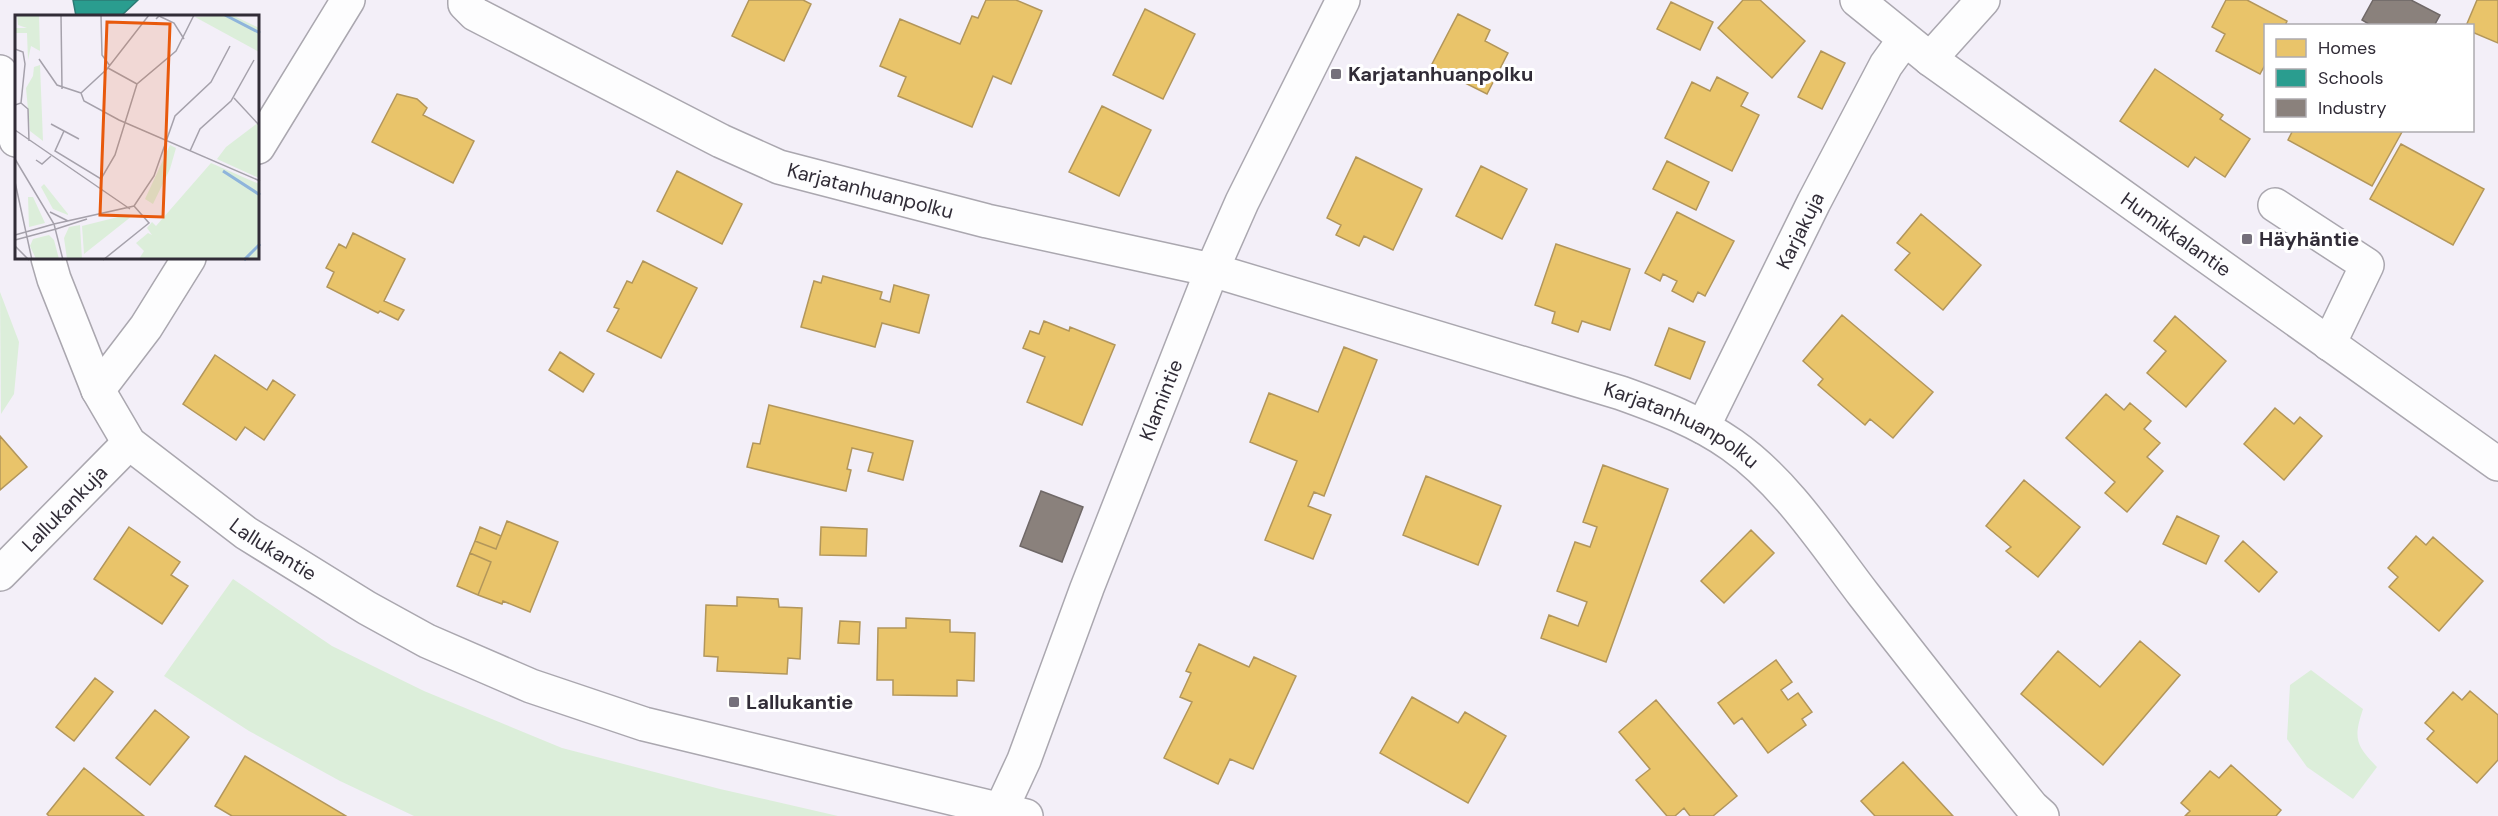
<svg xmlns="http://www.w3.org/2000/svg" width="2498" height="816" viewBox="0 0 2498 816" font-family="'DM Sans',sans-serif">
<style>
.green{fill:#dceeda}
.homes{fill:#e9c46a;stroke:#b2965b;stroke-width:1.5}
.schools{fill:#2a9d8f;stroke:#2c7b75;stroke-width:1.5}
.industry{fill:#8a817c;stroke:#6f6867;stroke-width:1.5}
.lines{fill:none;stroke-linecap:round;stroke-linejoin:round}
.minor-casing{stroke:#aaa7af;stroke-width:36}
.minor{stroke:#fdfdfe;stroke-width:33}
.poi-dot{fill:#75707b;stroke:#fff;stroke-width:2}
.labels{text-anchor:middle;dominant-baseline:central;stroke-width:6;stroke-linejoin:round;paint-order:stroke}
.poi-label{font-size:20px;font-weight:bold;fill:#312c37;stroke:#fff;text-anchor:start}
.street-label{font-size:20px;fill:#312c37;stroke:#fff}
.inset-river{fill:none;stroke:#8eb4db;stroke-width:3}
.inset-road{fill:none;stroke:#a5a1ab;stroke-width:1.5}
.view{fill:#e8590c;fill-opacity:0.15;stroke:#e8590c;stroke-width:3}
.inset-edge{fill:none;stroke:#312c37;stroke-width:3}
</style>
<rect width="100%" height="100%" fill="#f3eff8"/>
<!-- green -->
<path class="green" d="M 0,292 L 19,342 L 14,394 L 1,414 Z
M 233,579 L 332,646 L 424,691 L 562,748 L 720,789 L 838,816 L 414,816 L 340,781 L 249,731 L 164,676 Z
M 2311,670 L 2363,709 C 2353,739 2356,745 2377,767 L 2353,799 L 2307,767 L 2287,739 L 2290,685 Z"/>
<!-- homes -->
<path class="homes" d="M 749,0 L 803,0 L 811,4 L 784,61 L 732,36 Z
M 986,0 L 1016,0 L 1042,11 L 1011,84 L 993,76 L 972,127 L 898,96 L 906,77 L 880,66 L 900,19 L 960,44 L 972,16 L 978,18 Z
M 1743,0 L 1760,0 L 1805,41 L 1772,78 L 1718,28 Z
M 2226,0 L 2247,0 L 2287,21 L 2285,26 L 2266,26 L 2266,63 L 2260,74 L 2216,51 L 2225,34 L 2212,27 Z
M 2477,0 L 2498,0 L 2498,43 L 2472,32 L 2472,26 L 2466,26 Z
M 1671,2 L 1713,22 L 1700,50 L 1657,29 Z
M 1145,9 L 1195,34 L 1163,99 L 1113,75 Z
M 1458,14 L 1490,30 L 1485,41 L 1508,53 L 1487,94 L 1431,66 Z
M 1821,51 L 1845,63 L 1822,109 L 1798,97 Z
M 2155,69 L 2223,115 L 2220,119 L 2250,139 L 2225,177 L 2195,157 L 2188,167 L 2120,121 Z
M 1717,77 L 1748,93 L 1741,106 L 1759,115 L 1732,171 L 1665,138 L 1692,82 L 1710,91 Z
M 397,94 L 417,99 L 427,108 L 423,115 L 474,141 L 453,183 L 372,142 Z
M 1102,106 L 1151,130 L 1119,196 L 1069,172 Z
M 2293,130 L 2400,130 L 2402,132 L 2372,186 L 2288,140 Z
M 2401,144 L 2484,189 L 2453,245 L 2370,199 Z
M 1356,157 L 1422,189 L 1393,250 L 1364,236 L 1359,246 L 1336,235 L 1341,225 L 1327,218 Z
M 1667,161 L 1709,182 L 1696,210 L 1653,189 Z
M 1481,166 L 1527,189 L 1502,239 L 1456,216 Z
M 677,171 L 742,204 L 722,244 L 657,211 Z
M 1677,212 L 1734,241 L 1705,296 L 1698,292 L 1693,302 L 1672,291 L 1677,281 L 1663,274 L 1660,281 L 1645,273 Z
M 1921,214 L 1981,265 L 1943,310 L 1895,270 L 1910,253 L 1897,243 Z
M 353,233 L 405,259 L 384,301 L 404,310 L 398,320 L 380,311 L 378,313 L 327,287 L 334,272 L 326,268 L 339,244 L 346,248 Z
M 1556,244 L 1630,269 L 1610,330 L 1582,321 L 1578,332 L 1552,323 L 1555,312 L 1535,305 Z
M 643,261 L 697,288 L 661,358 L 607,331 L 619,309 L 614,307 L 627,281 L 632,283 Z
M 823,276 L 882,292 L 880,299 L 890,302 L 894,285 L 929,295 L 919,333 L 882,323 L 875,347 L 801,327 L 814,281 L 821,283 Z
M 1842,315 L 1933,392 L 1893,438 L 1870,419 L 1865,425 L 1818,385 L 1823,379 L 1803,361 Z
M 2175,316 L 2226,361 L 2186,407 L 2147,373 L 2166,351 L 2154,341 Z
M 1044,321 L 1069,331 L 1070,327 L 1115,345 L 1082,425 L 1027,402 L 1045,357 L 1023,348 L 1030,331 L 1039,334 Z
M 1669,328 L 1705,342 L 1690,379 L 1655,365 Z
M 1344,347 L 1377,360 L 1324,496 L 1314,492 L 1308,506 L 1331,515 L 1313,559 L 1265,540 L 1297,461 L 1250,442 L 1269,393 L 1318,412 Z
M 560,352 L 594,374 L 583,392 L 549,370 Z
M 215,355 L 267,390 L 273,380 L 295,395 L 264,440 L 245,427 L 236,440 L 183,404 Z
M 2106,394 L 2124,410 L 2130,403 L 2151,421 L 2144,429 L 2160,443 L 2147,457 L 2163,471 L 2127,512 L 2105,493 L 2115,482 L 2066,438 Z
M 769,405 L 913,441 L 903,480 L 868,471 L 873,453 L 852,448 L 847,469 L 851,470 L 846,491 L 747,467 L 753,443 L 760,444 Z
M 2275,408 L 2294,424 L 2300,417 L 2322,436 L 2284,480 L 2244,444 Z
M 0,436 L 27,467 L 0,490 Z
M 1603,465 L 1668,489 L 1606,662 L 1541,638 L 1549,615 L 1578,626 L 1587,602 L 1557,591 L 1575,542 L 1590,547 L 1597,527 L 1583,522 Z
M 1426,476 L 1501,506 L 1478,565 L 1403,535 Z
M 2024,480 L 2080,527 L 2038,577 L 2006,551 L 2011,547 L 1986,526 Z
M 2177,516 L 2219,536 L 2206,564 L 2163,544 Z
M 507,521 L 558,542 L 530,612 L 503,601 L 502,604 L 478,595 L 491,562 L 470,553 L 475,541 L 496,549 Z
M 129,527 L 180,562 L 171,575 L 188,586 L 162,624 L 94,579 Z
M 480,527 L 501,536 L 496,549 L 475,541 Z
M 821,527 L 867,529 L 866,556 L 820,555 Z
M 1751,530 L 1774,553 L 1724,603 L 1701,581 Z
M 2416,536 L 2426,545 L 2433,537 L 2483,581 L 2439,631 L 2389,587 L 2398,577 L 2388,568 Z
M 2243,541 L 2277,572 L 2259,592 L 2225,561 Z
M 470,553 L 491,562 L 478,595 L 457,586 Z
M 737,597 L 778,599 L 779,607 L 802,608 L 800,659 L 788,658 L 787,674 L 717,671 L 718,657 L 704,656 L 706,605 L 737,606 Z
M 906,618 L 950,620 L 950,632 L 975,633 L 974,681 L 957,680 L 957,696 L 893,695 L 893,680 L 877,680 L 878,628 L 906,628 Z
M 840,621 L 860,622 L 859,644 L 838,643 Z
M 2140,641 L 2180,675 L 2103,765 L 2021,694 L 2058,651 L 2100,687 Z
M 1199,644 L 1249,667 L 1254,657 L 1296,676 L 1253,769 L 1230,759 L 1218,784 L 1164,758 L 1192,702 L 1180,697 L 1191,673 L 1186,671 Z
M 1776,660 L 1792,682 L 1781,690 L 1788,700 L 1798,693 L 1812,712 L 1802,719 L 1806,725 L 1768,753 L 1742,718 L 1734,724 L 1718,703 Z
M 95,678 L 113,692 L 74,741 L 56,727 Z
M 2470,691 L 2498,715 L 2498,760 L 2477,783 L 2427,739 L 2434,731 L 2425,723 L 2453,692 L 2462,700 Z
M 1412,697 L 1458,723 L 1465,712 L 1506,736 L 1468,803 L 1380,753 Z
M 1656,700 L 1737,796 L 1713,816 L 1690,816 L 1684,808 L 1675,816 L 1667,816 L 1636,780 L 1650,769 L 1619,732 Z
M 155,710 L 189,737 L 150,785 L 116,758 Z
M 245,756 L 346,816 L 232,816 L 215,806 Z
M 1903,762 L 1953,816 L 1875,816 L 1861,801 Z
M 2231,765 L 2281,810 L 2276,816 L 2185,816 L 2190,811 L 2181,803 L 2210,771 L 2219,778 Z
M 84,768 L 144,816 L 49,816 L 47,814 Z"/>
<!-- schools -->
<path class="schools" d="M 73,0 L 138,0 L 121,16 L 76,16 Z"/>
<!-- industry -->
<path class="industry" d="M 2373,0 L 2411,0 L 2440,15 L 2434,26 L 2372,26 L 2362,20 Z
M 1041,491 L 1083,507 L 1062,562 L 1020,546 Z"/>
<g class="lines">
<!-- minor casing -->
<g class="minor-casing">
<g id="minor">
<path id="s1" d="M 465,0 L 465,4 L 475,14 L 721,141 L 779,167 L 987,221 L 1212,270 L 1621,393 C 1660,407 1698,421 1732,445 C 1785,482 1825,544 1864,595 C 1919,666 1975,737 2032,807 L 2042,816"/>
<path id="s2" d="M 1857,0 L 1930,59 L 2498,464"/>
<path d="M 1930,59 L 1983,0"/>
<path d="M 0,72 L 16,140"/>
<path d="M 258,147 L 348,0"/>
<path d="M 2275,205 L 2367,265 L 2329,344"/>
<path id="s3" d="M 48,258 L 54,279 L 98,390 L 129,443 L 246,533 L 367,608 L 427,641 L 531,686 L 644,724 L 1026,816"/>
<path d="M 98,390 L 146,327 L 189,258"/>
<path id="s4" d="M 1703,427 L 1814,202 L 1886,65 L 1904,40"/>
<path id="s5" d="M 0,574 L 129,443"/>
<path id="s6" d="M 998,816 L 1024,760 L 1087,588 L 1212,270 L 1242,202 L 1343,0"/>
</g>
</g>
<!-- minor -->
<use href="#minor" class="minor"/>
</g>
<!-- markers -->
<g class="poi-dot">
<rect x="1330" y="68" width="12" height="12" rx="3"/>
<rect x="2241" y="233" width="12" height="12" rx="3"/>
<rect x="728" y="696" width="12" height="12" rx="3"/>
</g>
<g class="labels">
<!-- poi labels -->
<g class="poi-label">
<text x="1348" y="74">Karjatanhuanpolku</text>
<text x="2259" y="239">Häyhäntie</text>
<text x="746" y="702">Lallukantie</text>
</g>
<!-- street labels -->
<g class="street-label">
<text stroke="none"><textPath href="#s1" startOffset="453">Karjatanhuanpolku</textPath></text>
<text stroke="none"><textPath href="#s4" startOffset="219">Karjakuja</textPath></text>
<text stroke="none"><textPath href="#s2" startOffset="396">Humikkalantie</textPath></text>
<text stroke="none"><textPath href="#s6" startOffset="447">Klamintie</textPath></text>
<text stroke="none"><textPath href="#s1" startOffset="1299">Karjatanhuanpolku</textPath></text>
<text stroke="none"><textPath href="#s5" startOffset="92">Lallukankuja</textPath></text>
<text stroke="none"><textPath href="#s3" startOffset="382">Lallukantie</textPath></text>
</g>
</g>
<!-- overview -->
<g transform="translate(15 15)">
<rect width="244" height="244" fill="#f3eff8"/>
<path d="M 2,0 L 24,0 L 25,36 L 16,31 L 13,45 L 12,18 L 0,18 L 0,13 L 12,13 L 3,10 ZM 217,0 L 244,13 L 244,37 L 180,2 ZM 25,50 L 28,126 L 15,116 L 11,73 L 18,61 L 19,52 ZM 244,107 L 244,163 L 202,144 L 211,132 ZM 155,130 L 161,133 L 155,154 L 138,189 L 130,184 ZM 196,148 L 244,169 L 244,244 L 124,244 L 129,236 L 121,228 L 133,218 L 137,220 L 132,213 L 137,207 L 141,211 ZM 29,169 L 53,199 L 53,200 L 38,194 L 26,172 ZM 13,182 L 18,182 L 30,208 L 14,212 ZM 111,200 L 117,201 L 69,239 L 67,211 ZM 65,210 L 67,244 L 52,244 L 49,223 L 54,212 ZM 34,220 L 39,225 L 44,244 L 21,244 L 15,231 L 18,224 Z" fill="#dceeda"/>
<path class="inset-river" d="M 210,0 L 245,18M 208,156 L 245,180M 229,245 L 245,229"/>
<path class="inset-road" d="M 46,0 L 47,74M 86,0 L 87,40 L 95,51M 141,4 L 144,1 L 159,8 L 169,24M 0,34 L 8,37 L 10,49 L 6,88 L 0,90M 24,44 L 42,70 L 66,78M 93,53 L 122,69M 66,78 L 69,86 L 104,105 L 245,166M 66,78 L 92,54 L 134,0M 219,83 L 244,110M 6,88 L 13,94 L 14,126M 36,109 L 64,124M 0,115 L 115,194M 49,116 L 40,136 L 86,164 L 100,140 L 122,69 L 161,36 L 179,0M 175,136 L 185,114 L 216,86 L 239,45M 0,144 L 39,209 L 48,245M 21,145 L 27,149 L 36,141M 0,167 L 17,245M 35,197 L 53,206M 39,209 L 119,191 L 139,161 L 160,101 L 196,67 L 215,31M 41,214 L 72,204M 0,220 L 39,209M 0,225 L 41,214M 0,231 L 14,245M 88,245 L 134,208 L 119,191"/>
<path class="view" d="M 92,7 L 155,9 L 148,202 L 85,200 Z"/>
<rect width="244" height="244" class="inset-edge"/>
</g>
<!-- legend -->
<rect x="2264" y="24" width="210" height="108" fill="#ffffff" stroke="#adabaf" stroke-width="1.5"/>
<rect x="2276" y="39" width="30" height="18" fill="#e9c46a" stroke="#adabaf" stroke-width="1.5"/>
<text x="2318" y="54" font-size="18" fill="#312c37">Homes</text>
<rect x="2276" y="69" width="30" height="18" fill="#2a9d8f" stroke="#adabaf" stroke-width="1.5"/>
<text x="2318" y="84" font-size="18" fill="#312c37">Schools</text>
<rect x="2276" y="99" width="30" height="18" fill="#8a817c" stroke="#adabaf" stroke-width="1.5"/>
<text x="2318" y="114" font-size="18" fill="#312c37">Industry</text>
</svg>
